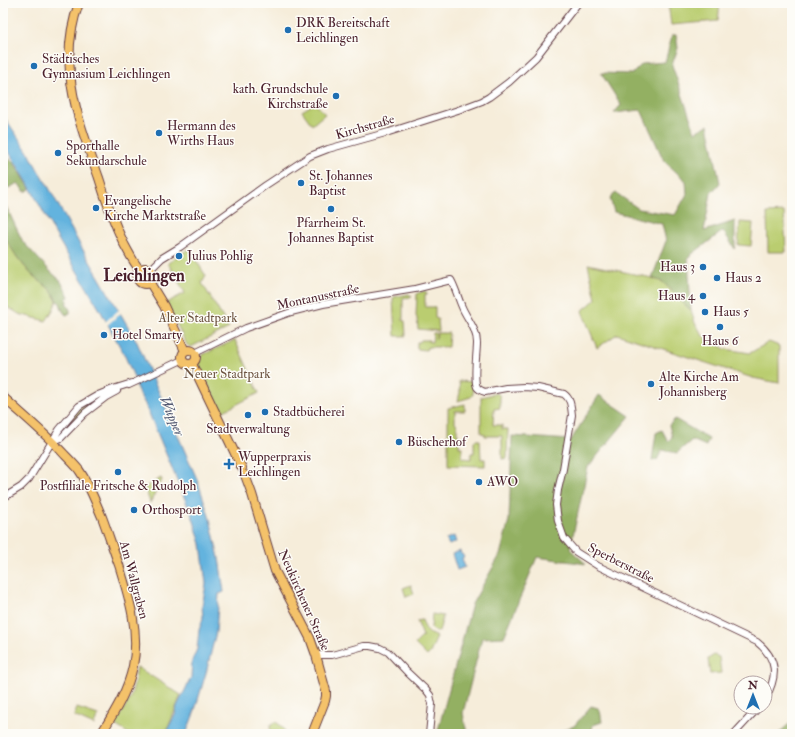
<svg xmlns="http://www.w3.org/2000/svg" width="795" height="737" viewBox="0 0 795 737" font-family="'IM FELL Double Pica',serif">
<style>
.green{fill:#bacd70;stroke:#82764e}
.forest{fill:#93b062;stroke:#6e6846}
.water{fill:#64b3de;stroke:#576984}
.pier{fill:#f6edda}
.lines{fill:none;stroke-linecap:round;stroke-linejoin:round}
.minor-casing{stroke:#643e45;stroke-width:8}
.major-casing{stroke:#643e45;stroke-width:10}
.minor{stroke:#fff;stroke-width:6}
.major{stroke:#f4c26a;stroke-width:8}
.poi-dot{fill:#1f6fb2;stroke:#fdfcf7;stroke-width:1.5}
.labels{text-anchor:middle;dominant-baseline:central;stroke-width:3;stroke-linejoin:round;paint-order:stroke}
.poi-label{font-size:13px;fill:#4a1f2b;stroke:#fdfcf7;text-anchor:start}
.street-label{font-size:13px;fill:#4a1f2b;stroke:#fdfcf7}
.park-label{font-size:13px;fill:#6c5340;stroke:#fdfcf7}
.water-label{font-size:14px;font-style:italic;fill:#545a73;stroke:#fdfcf7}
.district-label{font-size:17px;font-weight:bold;fill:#4a1f2b;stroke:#fdfcf7}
</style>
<rect width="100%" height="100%" fill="#fdfcf7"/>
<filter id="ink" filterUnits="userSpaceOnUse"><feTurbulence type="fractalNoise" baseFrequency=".025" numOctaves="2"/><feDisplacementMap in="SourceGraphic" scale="8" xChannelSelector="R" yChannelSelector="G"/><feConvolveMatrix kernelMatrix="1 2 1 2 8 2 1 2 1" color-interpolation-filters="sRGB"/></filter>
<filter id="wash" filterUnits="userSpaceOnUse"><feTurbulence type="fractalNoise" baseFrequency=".012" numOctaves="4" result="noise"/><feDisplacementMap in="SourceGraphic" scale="16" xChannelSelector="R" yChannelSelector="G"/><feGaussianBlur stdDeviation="0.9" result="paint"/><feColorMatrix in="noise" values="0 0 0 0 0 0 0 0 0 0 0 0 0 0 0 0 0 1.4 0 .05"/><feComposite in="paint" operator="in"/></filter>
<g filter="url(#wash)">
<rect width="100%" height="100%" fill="#f6edda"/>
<!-- green -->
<path class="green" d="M 668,3 L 720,3 L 718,21 L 671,25 Z
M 315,103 L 325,114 L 312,125 L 302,111 Z
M 784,212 L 786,252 L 768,252 L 767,213 Z
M 740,222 L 753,223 L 751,246 L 738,245 Z
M 3,234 L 17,257 L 31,274 L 51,290 L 57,301 L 53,310 L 46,321 L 19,314 L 3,304 Z
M 189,249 L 206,276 L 202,283 L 229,328 L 191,347 L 187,345 L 166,303 L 185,293 L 168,263 Z
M 588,264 L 652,278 L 663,282 L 691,311 L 695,323 L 703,336 L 725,349 L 750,353 L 769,342 L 779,346 L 779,383 L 753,378 L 617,334 L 597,348 L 582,311 L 596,299 Z
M 425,291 L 428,294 L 425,294 L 425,307 L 435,307 L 435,318 L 438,319 L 439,331 L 418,329 L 417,318 L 416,316 L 417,294 L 418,293 Z
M 409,294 L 412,297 L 403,298 L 403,321 L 405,321 L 406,336 L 395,336 L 393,298 L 394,297 Z
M 433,333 L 436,333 L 436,339 L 437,333 L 449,333 L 448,347 L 428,347 L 426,350 L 417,349 L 417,342 L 420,342 L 421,340 L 429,340 L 429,342 L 432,342 Z
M 235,340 L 259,393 L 220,413 L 199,366 L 202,355 Z
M 459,381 L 473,382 L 473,394 L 471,397 L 458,401 L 460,392 Z
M 497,393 L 500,396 L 500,408 L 494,409 L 493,425 L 502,425 L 502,429 L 508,429 L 507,458 L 502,459 L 502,436 L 485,436 L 485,434 L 481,433 L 481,397 Z
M 107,394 L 94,402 L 84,411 L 58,437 L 61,430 L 81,407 L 93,400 Z
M 465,404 L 465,411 L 455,411 L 455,423 L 457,424 L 457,435 L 459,435 L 459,447 L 462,447 L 462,458 L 471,459 L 471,453 L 474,453 L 474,442 L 475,440 L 480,440 L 481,459 L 485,459 L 485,466 L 448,465 L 448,408 Z
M 161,478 L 162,480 L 150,503 L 145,487 Z
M 411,585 L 414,594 L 406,597 L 403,588 Z
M 432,614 L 443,616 L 439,632 L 433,630 L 431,628 Z
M 422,620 C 426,630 426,633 437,637 L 430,653 L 427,656 L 415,644 L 423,636 L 417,621 Z
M 714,655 L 719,657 L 721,673 L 710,674 L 708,659 Z
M 137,667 L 181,695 L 168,728 L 167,734 L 129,734 L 115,725 L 130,698 L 134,685 Z
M 77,708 L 98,715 L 94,725 L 74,716 Z
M 275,722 C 280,724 285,729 285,734 L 272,734 L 270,728 L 271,725 Z"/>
<!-- forest -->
<path class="forest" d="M 672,35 L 676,35 L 678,48 L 672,65 L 695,132 L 708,125 L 720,183 L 711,193 L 704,231 L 735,221 L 735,249 L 723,231 L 688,257 L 691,311 L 663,282 L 652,278 L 666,241 L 662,224 L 614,212 L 610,198 L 616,193 L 639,209 L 675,215 L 687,194 L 686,181 L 664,161 L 641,110 L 614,113 L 621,105 L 601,73 L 632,74 L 642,64 L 665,62 Z
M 3,157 L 13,161 L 30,188 L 28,191 L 24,191 L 18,183 L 3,191 Z
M 3,200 L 23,242 L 51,272 L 60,280 L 67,292 L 69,297 L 66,298 L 68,301 L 66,302 L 70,310 L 70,313 L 66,315 L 62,310 L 60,303 L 57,301 L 51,290 L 31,274 L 17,257 L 3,235 Z
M 599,395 L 630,416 L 588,467 L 570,549 L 586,564 L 537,557 L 504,637 L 482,638 L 463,713 L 467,734 L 437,734 L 472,604 L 500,555 L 509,520 L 512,436 L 571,440 Z
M 675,419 L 709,439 L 706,446 L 692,440 L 677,453 L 662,450 L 657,460 L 652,460 L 656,433 L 662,430 L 668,441 L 672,437 L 669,425 Z
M 591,706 L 598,708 L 600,710 L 602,722 L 593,725 L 591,734 L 553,734 L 574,726 Z
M 789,724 L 792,724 L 792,734 L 778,734 Z"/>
<!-- water -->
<path class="water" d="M 3,115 L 30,155 L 38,170 L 48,186 L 79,243 L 136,340 L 197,479 L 210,519 L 219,558 L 224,592 L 219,594 L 216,632 L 206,673 L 194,713 L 186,734 L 167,734 L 167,730 L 175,715 L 177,706 L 191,678 L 192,661 L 197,649 L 199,630 L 203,618 L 202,606 L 206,584 L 201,544 L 193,518 L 179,485 L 146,406 L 137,389 L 134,377 L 124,354 L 100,310 L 58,239 L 26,180 L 3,142 Z
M 454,536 L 456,542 L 449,545 L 446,539 Z
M 460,551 L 461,554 L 462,554 L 464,557 L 462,558 L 465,567 L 457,570 L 452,554 Z"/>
<!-- pier -->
<path class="pier" d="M 120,309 L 122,312 L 106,326 L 104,323 Z"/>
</g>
<g filter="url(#ink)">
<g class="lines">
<!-- minor casing -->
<g class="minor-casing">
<path id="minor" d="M 150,270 L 162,258 L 180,247 L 266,185 L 310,156 L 328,149 L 389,132 L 458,110 L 482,101 L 489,97 L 509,82 L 536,57 L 578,3
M 195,353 L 246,328 L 291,312 L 323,304 L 415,289 L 451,280 C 456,289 458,298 462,307 C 467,319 477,329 477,343 C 477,353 473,379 477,387 C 479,390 482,391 485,392 L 506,388 L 524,387 L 538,388 L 564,394 C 571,399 571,407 572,415 L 563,469 L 558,490 L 556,505 L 558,521 L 564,538 L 576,552 L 598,566 L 757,642 C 778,659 778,676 765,699
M 129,385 L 182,360
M 52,442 L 61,438 L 85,413 L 106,397 L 117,391
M 3,498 L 21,487 L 29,479 L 59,430 L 79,406 L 98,395 L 113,389 L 132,383
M 316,655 L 332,655 L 364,646 L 370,646 L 380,648 L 388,652 L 407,672 L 426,690 L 430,695 L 432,704 L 429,734
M 734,734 L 759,707"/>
</g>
<!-- major casing -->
<g class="major-casing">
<path id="major" d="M 79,3 C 71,25 68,49 70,72 C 73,109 87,144 99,178 C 106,201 114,223 124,244 C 129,253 133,262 140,270
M137 276a8 8 0 1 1 16 0a8 8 0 1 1-16 0Z
M 150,283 L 164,306 L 185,351
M182 357a7 7 0 1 1 14 0a7 7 0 1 1-14 0Z
M 192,364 L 242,468
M 3,397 C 24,416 46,434 65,455 C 70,460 75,465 79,470 C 89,484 95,501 102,517 C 108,533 113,549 119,565 C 129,597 140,632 133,666 C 128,691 114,713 101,734
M 245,475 L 252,494 L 275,571 L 310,638 L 316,655 L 326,691 L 326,696 L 325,701 L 312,734"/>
</g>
<!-- minor -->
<use href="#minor" class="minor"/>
<!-- major -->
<use href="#major" class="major"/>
</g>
</g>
<!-- markers -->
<g class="poi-dot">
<circle cx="288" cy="30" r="4"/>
<circle cx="34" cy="66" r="4"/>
<circle cx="336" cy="96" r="4"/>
<circle cx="159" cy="133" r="4"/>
<circle cx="58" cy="153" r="4"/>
<circle cx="301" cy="183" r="4"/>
<circle cx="96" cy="208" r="4"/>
<circle cx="331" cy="209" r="4"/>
<circle cx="179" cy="256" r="4"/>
<circle cx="703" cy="267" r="4"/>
<circle cx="717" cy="278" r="4"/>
<circle cx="703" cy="296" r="4"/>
<circle cx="705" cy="312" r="4"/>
<circle cx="720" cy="327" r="4"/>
<circle cx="104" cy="335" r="4"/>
<circle cx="651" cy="384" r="4"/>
<circle cx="265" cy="412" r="4"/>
<circle cx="248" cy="415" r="4"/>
<circle cx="399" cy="442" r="4"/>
<path d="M227 458h4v4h4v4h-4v4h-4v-4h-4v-4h4z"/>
<circle cx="118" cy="472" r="4"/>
<circle cx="479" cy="482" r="4"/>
<circle cx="134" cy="510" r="4"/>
</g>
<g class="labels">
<!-- poi labels -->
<g class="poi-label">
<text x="296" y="23">DRK Bereitschaft<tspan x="296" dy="15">Leichlingen</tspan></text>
<text x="42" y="59">Städtisches<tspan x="42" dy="15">Gymnasium Leichlingen</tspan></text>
<text x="328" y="89" text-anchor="end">kath. Grundschule<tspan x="328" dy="15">Kirchstraße</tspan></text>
<text x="167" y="126">Hermann des<tspan x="167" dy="15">Wirths Haus</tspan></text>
<text x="66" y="146">Sporthalle<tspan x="66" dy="15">Sekundarschule</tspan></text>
<text x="309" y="176">St. Johannes<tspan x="309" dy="15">Baptist</tspan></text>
<text x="104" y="201">Evangelische<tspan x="104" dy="15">Kirche Marktstraße</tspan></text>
<text x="331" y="223" text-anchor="middle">Pfarrheim St.<tspan x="331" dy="15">Johannes Baptist</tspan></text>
<text x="187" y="256">Julius Pohlig</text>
<text x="695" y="267" text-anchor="end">Haus 3</text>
<text x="725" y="278">Haus 2</text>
<text x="695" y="296" text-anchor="end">Haus 4</text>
<text x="713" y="312">Haus 5</text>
<text x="112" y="335">Hotel Smarty</text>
<text x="720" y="341" text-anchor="middle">Haus 6</text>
<text x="659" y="377">Alte Kirche Am<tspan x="659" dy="15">Johannisberg</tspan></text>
<text x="273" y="412">Stadtbücherei</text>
<text x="248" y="429" text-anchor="middle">Stadtverwaltung</text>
<text x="407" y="442">Büscherhof</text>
<text x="238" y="457">Wupperpraxis<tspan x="238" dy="15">Leichlingen</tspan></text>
<text x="487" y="482">AWO</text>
<text x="118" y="486" text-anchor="middle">Postfiliale Fritsche &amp; Rudolph</text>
<text x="142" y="510">Orthosport</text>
</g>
<!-- street labels -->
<g class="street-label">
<text transform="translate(365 127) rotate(-16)">Kirchstraße</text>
<text transform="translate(318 297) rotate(-12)">Montanusstraße</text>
<text transform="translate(621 563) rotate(27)">Sperberstraße</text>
<text transform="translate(134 580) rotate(75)">Am Wallgraben</text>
<text transform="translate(304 600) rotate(66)">Neukirchener Straße</text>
</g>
<!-- park labels -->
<g class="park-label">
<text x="198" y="318">Alter Stadtpark</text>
<text x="227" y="374">Neuer Stadtpark</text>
</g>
<!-- water labels -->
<g class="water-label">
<text transform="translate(172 416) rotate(67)">Wupper</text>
</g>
<!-- district labels -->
<g class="district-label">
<text x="144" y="275">Leichlingen</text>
</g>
</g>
<!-- margin -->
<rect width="795" height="737" fill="none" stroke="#fdfcf7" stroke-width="16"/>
<!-- north arrow -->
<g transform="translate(753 695)"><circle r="19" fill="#fdfcf7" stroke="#b5a4a5"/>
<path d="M0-3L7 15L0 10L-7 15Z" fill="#1f6fb2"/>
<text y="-6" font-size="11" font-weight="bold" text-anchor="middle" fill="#4a1f2b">N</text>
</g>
</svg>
